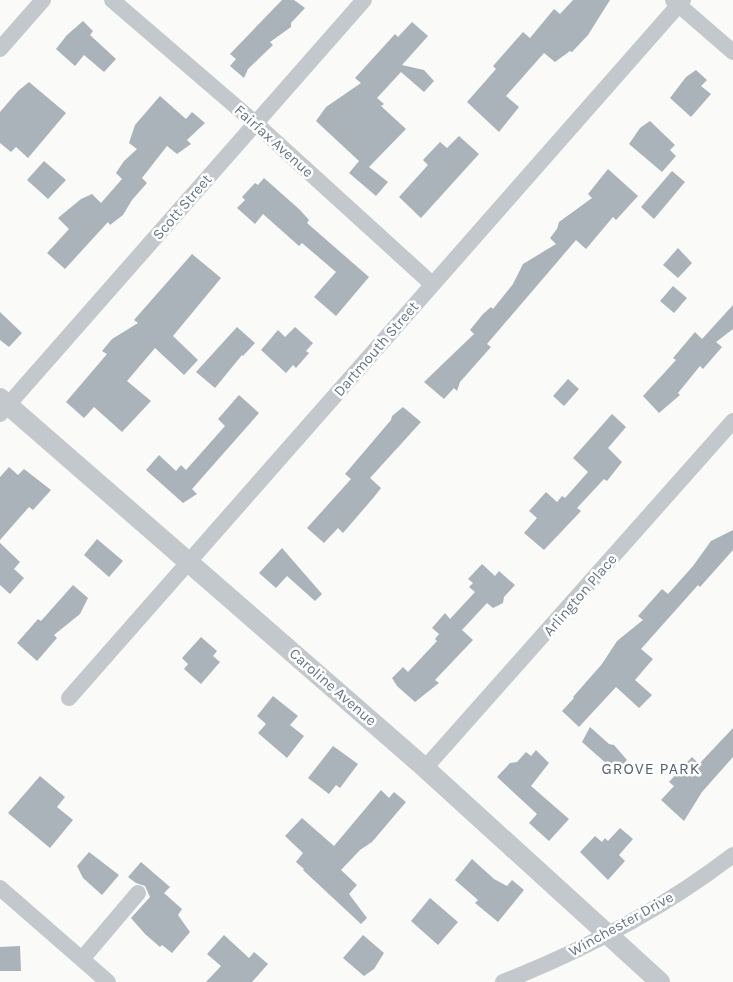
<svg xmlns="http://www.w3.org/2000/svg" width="733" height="982" viewBox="0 0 733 982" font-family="Karla,sans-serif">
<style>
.building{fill:#aab3b9}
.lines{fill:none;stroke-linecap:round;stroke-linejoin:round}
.minor{stroke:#c3c8cc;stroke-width:16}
.tertiary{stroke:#c3c8cc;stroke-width:20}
.labels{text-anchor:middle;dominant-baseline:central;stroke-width:5;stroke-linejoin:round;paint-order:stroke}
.street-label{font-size:15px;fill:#657683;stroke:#fff}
.neighbourhood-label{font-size:16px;letter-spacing:1px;fill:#57646e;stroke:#fff}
</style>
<rect width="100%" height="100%" fill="#fafaf8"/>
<!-- building -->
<path class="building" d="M 282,0 L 294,0 L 305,8 L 291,23 L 291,27 L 270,42 L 273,45 L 248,69 L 244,78 L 230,66 L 236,59 L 230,54 Z
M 573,0 L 610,0 L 588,35 L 572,52 L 570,51 L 555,62 L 544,53 L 506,96 L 519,107 L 499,132 L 467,102 L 496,69 L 493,66 L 523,32 L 530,38 L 554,9 L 560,14 Z
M 83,21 L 93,31 L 90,35 L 116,59 L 104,72 L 84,55 L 75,66 L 56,49 L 67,35 Z
M 412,22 L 428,36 L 402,65 L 424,70 L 434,81 L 424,92 L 401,72 L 377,98 L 384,104 L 381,106 L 406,129 L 369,167 L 388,182 L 376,196 L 349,173 L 359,161 L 316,121 L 326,107 L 361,83 L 355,78 L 395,34 L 398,37 Z
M 696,70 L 707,80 L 701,86 L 711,94 L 691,117 L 670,98 L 686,77 Z
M 29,82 L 66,113 L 28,158 L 16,147 L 11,152 L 0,143 L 0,112 L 18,91 Z
M 160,96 L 186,119 L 192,112 L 205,123 L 187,140 L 191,144 L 177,154 L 167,146 L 142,178 L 147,183 L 132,200 L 123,215 L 110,225 L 108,222 L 65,269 L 47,253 L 69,229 L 58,218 L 81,199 L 92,194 L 101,203 L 122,179 L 116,173 L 124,161 L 137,149 L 129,143 L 135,125 Z
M 650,121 L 675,145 L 670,150 L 676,156 L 662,172 L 629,144 L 640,128 Z
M 459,136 L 479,154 L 421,218 L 399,197 L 428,165 L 423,160 L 440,142 L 447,148 Z
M 44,161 L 66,180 L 48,199 L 27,180 Z
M 608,169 L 638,196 L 616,220 L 613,217 L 586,249 L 576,240 L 487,344 L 491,347 L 460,382 L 457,391 L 454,388 L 444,399 L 424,382 L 474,334 L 470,330 L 483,314 L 491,307 L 493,309 L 513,284 L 523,264 L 556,244 L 550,238 L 557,229 L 559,222 L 592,198 L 588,194 Z
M 672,171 L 685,182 L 654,219 L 641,207 Z
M 264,178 L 299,209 L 309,220 L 307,223 L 369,277 L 336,316 L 314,297 L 336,272 L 302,243 L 299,246 L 263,214 L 255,224 L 237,208 L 245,200 L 242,197 L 255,183 L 258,185 Z
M 678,248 L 692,263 L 678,278 L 663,265 Z
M 192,254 L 221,278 L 173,336 L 198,360 L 184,375 L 155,348 L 127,381 L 151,401 L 122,432 L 94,407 L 84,418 L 66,402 L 107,354 L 102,351 L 112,339 L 138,323 L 134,320 Z
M 673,286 L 687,298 L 674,313 L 660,301 Z
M 733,305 L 733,329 L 716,342 L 722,347 L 703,369 L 700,366 L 678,393 L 680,395 L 659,413 L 643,396 L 676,360 L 673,358 L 695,332 L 702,339 Z
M 0,312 L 22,333 L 9,347 L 0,340 Z
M 237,327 L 255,343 L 243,356 L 242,355 L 215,388 L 196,372 Z
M 295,327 L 313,343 L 306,351 L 309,353 L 296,368 L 293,365 L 286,373 L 261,350 L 278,330 L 285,337 Z
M 568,379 L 579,389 L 564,406 L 553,396 Z
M 239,395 L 259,413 L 192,489 L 197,494 L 183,503 L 146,470 L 159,455 L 176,471 L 181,465 L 186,470 L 225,426 L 218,419 Z
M 403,407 L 421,422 L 370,478 L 381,488 L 374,497 L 343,533 L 338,528 L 324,543 L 307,528 L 351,479 L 345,474 L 391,420 L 392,416 Z
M 612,414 L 626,427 L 608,448 L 622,462 L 607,481 L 604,479 L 577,508 L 581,511 L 544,550 L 524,533 L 537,518 L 529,511 L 546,492 L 557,502 L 562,496 L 565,498 L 588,472 L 573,458 Z
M 9,467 L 18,475 L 24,469 L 51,490 L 33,510 L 29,507 L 0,540 L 0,477 Z
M 733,530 L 733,550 L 700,587 L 698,585 L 641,649 L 653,659 L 635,680 L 652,695 L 639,708 L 616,687 L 579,727 L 562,711 L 574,698 L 573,697 L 602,664 L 617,641 L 643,620 L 638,616 L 662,589 L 668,594 L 693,566 L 711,541 Z
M 97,539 L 123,561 L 109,577 L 84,555 Z
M 0,543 L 20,562 L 14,569 L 24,578 L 10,594 L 0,585 Z
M 282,548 L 322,594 L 315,601 L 287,576 L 276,588 L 259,573 Z
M 482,564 L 495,576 L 499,571 L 515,585 L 504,597 L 503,603 L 493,608 L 487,603 L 462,630 L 473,640 L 435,680 L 439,683 L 415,702 L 397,686 L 392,678 L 403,667 L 408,672 L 437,641 L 435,639 L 439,634 L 432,628 L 445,613 L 450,619 L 475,592 L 469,587 L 473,583 L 468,579 Z
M 73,585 L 88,598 L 80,614 L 54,635 L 57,638 L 37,661 L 17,643 L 38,619 L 41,621 Z
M 201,637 L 217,651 L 213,656 L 220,662 L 201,684 L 184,669 L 188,664 L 182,658 Z
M 273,696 L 298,716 L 290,725 L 304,736 L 287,758 L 258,733 L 266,724 L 257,716 Z
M 590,727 L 609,744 L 614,745 L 627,760 L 616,772 L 582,742 Z
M 733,728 L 733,757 L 702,792 L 684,821 L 661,800 L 674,786 L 669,782 L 692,757 L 699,764 Z
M 333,746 L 358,764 L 340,788 L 336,785 L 329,794 L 308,778 Z
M 536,750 L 549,763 L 531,786 L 569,819 L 549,841 L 529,823 L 537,814 L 497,777 L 510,763 L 517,762 L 526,752 L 531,756 Z
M 40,776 L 65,797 L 57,807 L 73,820 L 50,848 L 8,813 Z
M 381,790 L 389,798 L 394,792 L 406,802 L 372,842 L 360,850 L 341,870 L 357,885 L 349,894 L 367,918 L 361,924 L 303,870 L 304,869 L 296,862 L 303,853 L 285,836 L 302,818 L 334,846 Z
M 620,828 L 633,839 L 619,855 L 625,861 L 608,880 L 580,852 L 595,836 L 602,842 L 605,838 L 608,841 Z
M 89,852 L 119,875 L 102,895 L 83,878 L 77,866 Z
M 472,859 L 494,879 L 507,886 L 512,880 L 524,890 L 498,922 L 475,903 L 478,900 L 455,880 Z
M 141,862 L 170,887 L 164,893 L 182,909 L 178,915 L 190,932 L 172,953 L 162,945 L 160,947 L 145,934 L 131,918 L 150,897 L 145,886 L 136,883 L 128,877 Z
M 430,898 L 458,922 L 438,945 L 411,921 Z
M 224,935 L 249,958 L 254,952 L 268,964 L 252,982 L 206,982 L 221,966 L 207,954 Z
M 363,935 L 384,953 L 374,969 L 364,976 L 343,958 Z
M 20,946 L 21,971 L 0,971 L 0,947 Z"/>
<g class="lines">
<!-- minor -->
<path class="minor" d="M 112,0 L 255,123 L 432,284
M 673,0 L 733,52
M 0,49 L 43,0
M 0,414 L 364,0
M 69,698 L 683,0
M 425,768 L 733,421
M 0,888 L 108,982
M 82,959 L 138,893
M 503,982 C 584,950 664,908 733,855"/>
<!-- tertiary -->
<path class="tertiary" d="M 0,398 L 425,768 L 660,982"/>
</g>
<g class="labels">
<!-- street labels -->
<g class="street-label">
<text transform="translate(274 141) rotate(42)">Fairfax Avenue</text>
<text transform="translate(182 207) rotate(-49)">Scott Street</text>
<text transform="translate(376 349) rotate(-49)">Dartmouth Street</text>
<text transform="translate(580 595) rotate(-49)">Arlington Place</text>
<text transform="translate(333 687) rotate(41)">Caroline Avenue</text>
<text transform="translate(621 924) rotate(-29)">Winchester Drive</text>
</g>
<!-- neighbourhood labels -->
<g class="neighbourhood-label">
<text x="651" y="768">GROVE PARK</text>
</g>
</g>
</svg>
